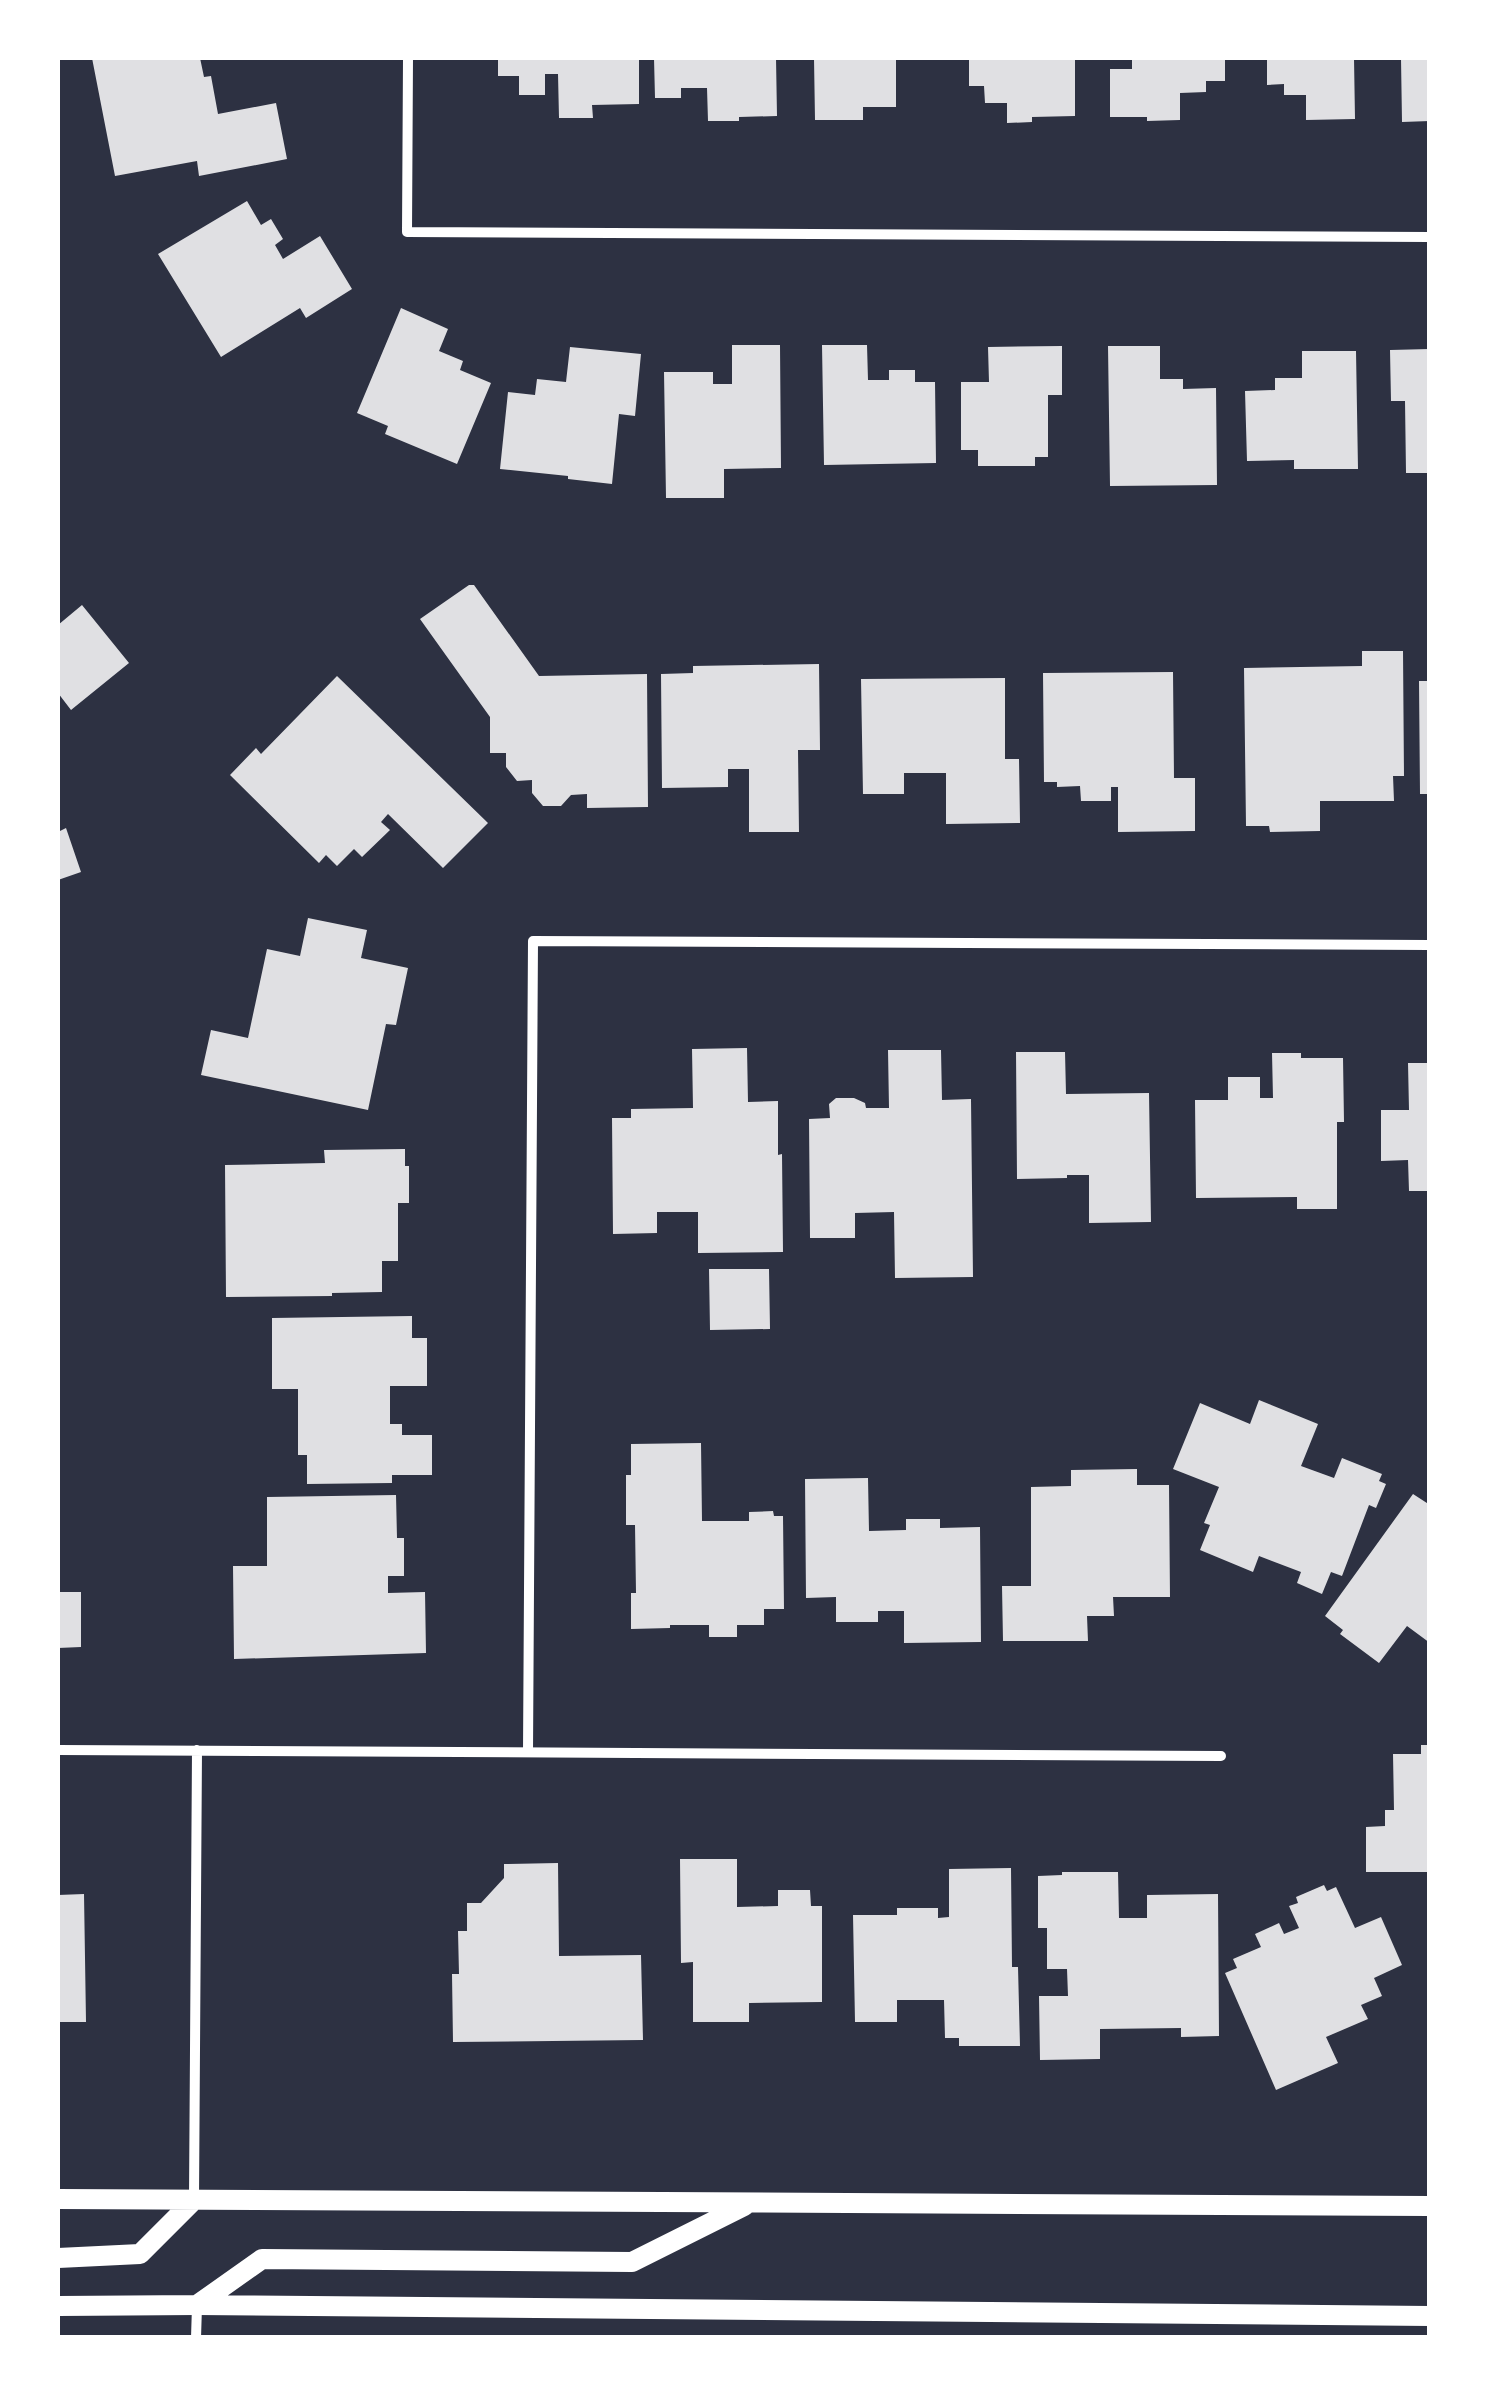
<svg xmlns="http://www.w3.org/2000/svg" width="1487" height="2395" viewBox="0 0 1487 2395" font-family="'Source Serif 4',serif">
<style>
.building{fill:#e0e0e3}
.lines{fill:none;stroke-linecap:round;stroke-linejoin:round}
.minor{stroke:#fff;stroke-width:10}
.secondary{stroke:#fff;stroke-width:20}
</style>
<rect width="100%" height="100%" fill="#2d3142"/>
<!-- building -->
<path class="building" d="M 92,58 L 200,58 L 204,77 L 211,76 L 218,114 L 276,103 L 287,159 L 199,176 L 197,161 L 115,176 Z
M 498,58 L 639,58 L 639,104 L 592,105 L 593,118 L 559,118 L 558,74 L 545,74 L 545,95 L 519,95 L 519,76 L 498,76 Z
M 654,58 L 776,58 L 777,116 L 739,117 L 739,121 L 708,121 L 707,88 L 681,88 L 681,98 L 655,98 Z
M 814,58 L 896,58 L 896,107 L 863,107 L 863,120 L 815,120 Z
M 969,58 L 1075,58 L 1075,116 L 1032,117 L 1032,122 L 1007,123 L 1007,103 L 985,103 L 984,86 L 969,86 Z
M 1132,58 L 1225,58 L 1225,81 L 1206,81 L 1206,92 L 1180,93 L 1180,120 L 1147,121 L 1147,117 L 1110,117 L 1110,69 L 1132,69 Z
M 1267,58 L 1354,58 L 1355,119 L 1306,120 L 1306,95 L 1284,95 L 1284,84 L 1267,85 Z
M 1401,58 L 1430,58 L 1430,121 L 1402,122 Z
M 247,201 L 261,225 L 271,219 L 283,239 L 275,245 L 283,259 L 320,236 L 352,289 L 306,318 L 300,308 L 221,357 L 158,254 Z
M 401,308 L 448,329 L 439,351 L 463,361 L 460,370 L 491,383 L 457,464 L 385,434 L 388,426 L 357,413 Z
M 732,345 L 780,345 L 781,468 L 724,469 L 724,498 L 666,498 L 664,372 L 713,372 L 713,384 L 732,384 Z
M 822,345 L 867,345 L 868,380 L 889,380 L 889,370 L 915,370 L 915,382 L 935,382 L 936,463 L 824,465 Z
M 1062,346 L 1062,395 L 1048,395 L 1048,457 L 1035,457 L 1035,466 L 978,466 L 978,450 L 961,450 L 961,382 L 989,382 L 988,347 Z
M 1108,346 L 1160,346 L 1160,379 L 1183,379 L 1183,389 L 1216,388 L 1217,485 L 1110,486 Z
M 570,347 L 641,354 L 635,416 L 619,414 L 612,484 L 568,479 L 568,476 L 500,469 L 508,392 L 535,395 L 537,379 L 566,382 Z
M 1430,349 L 1430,473 L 1406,473 L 1405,401 L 1391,401 L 1390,350 Z
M 1302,351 L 1356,351 L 1358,469 L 1294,469 L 1294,460 L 1247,461 L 1245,391 L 1275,390 L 1275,378 L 1302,378 Z
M 469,585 L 474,585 L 539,676 L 647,674 L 648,807 L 587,808 L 587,794 L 571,795 L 561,806 L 543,806 L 532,793 L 532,780 L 517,781 L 506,767 L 506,753 L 490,753 L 490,717 L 420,619 Z
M 82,605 L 129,663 L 71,710 L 58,693 L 58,625 Z
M 1362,651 L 1403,651 L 1404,776 L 1393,776 L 1394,801 L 1320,801 L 1320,831 L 1270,832 L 1269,826 L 1246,826 L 1244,668 L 1362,666 Z
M 819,664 L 820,750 L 798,750 L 799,832 L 749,832 L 749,769 L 728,769 L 728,787 L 662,788 L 661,674 L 693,673 L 693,666 Z
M 1173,672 L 1174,778 L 1195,778 L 1195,831 L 1118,832 L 1118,787 L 1111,787 L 1111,801 L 1081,801 L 1080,786 L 1057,787 L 1057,782 L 1044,782 L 1043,673 Z
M 337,676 L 488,823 L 443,868 L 388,814 L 381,822 L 390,830 L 362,857 L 354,849 L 337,866 L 326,855 L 319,863 L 230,775 L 256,748 L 261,754 Z
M 1005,678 L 1005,759 L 1019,759 L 1020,823 L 946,824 L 946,773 L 904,773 L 904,794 L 863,794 L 861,679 Z
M 1419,681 L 1430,681 L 1430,794 L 1420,794 Z
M 66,828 L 81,872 L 58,880 L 58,832 Z
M 308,918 L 367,930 L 361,958 L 408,968 L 396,1025 L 386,1024 L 368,1110 L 201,1075 L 211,1030 L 248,1038 L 267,949 L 300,956 Z
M 747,1048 L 748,1102 L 778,1101 L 778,1155 L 782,1154 L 783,1252 L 698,1253 L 698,1212 L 657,1212 L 657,1233 L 613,1234 L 612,1118 L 631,1118 L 631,1109 L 693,1108 L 692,1049 Z
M 888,1050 L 941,1050 L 942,1100 L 971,1099 L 973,1277 L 895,1278 L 894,1212 L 855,1213 L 855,1238 L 810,1238 L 809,1119 L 830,1118 L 829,1104 L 836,1098 L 854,1098 L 865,1103 L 866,1108 L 889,1108 Z
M 1016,1052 L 1065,1052 L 1066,1094 L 1149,1093 L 1151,1222 L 1089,1223 L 1089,1175 L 1067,1175 L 1067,1178 L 1017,1179 Z
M 1272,1053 L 1301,1053 L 1301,1058 L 1343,1058 L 1344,1122 L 1337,1122 L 1337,1209 L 1297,1209 L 1297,1197 L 1196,1198 L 1195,1100 L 1228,1100 L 1228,1077 L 1260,1077 L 1260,1098 L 1273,1098 Z
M 1408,1063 L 1430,1063 L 1430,1191 L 1409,1191 L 1408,1160 L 1381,1161 L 1381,1110 L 1409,1110 Z
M 405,1149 L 405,1166 L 409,1166 L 409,1203 L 398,1203 L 398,1261 L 382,1261 L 382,1292 L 332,1293 L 332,1296 L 226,1297 L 225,1165 L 325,1163 L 324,1150 Z
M 709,1269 L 769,1269 L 770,1329 L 710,1330 Z
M 412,1316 L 412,1338 L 427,1338 L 427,1386 L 390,1386 L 390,1424 L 402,1424 L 402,1435 L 432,1435 L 432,1475 L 392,1475 L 392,1483 L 307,1484 L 307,1455 L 298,1455 L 298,1389 L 272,1389 L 272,1318 Z
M 1259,1400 L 1318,1424 L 1301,1466 L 1334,1478 L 1342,1458 L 1382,1474 L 1379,1481 L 1386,1484 L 1376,1508 L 1369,1505 L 1342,1576 L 1331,1572 L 1322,1594 L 1297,1583 L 1301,1572 L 1259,1556 L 1253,1572 L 1200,1550 L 1210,1525 L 1204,1523 L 1219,1487 L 1173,1469 L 1200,1403 L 1250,1424 Z
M 701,1443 L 702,1521 L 749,1521 L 749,1512 L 773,1511 L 774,1516 L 783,1516 L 784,1609 L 764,1609 L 764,1625 L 737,1625 L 737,1637 L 709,1637 L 709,1625 L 670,1625 L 670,1628 L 631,1629 L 631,1593 L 636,1593 L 635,1525 L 626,1525 L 626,1475 L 631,1475 L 631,1444 Z
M 1137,1469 L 1137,1485 L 1169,1485 L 1170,1597 L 1113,1597 L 1114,1616 L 1087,1616 L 1088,1641 L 1003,1641 L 1002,1586 L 1031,1586 L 1031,1487 L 1071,1486 L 1071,1470 Z
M 868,1478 L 869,1531 L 906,1530 L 906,1519 L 940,1519 L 940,1528 L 980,1527 L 981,1642 L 904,1643 L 904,1611 L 878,1611 L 878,1622 L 836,1622 L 836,1597 L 806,1598 L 805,1479 Z
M 1413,1494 L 1430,1505 L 1430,1643 L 1407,1626 L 1379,1663 L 1340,1634 L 1343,1630 L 1325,1616 Z
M 396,1495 L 397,1538 L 404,1538 L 404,1576 L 388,1576 L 388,1593 L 425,1592 L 426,1653 L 234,1659 L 233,1566 L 267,1566 L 267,1497 Z
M 58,1592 L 81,1592 L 81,1647 L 58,1648 Z
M 1421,1745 L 1430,1745 L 1430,1872 L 1366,1872 L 1366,1827 L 1385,1826 L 1385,1810 L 1394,1810 L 1393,1754 L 1421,1754 Z
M 680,1859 L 737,1859 L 737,1907 L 778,1906 L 778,1890 L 810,1890 L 811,1906 L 822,1906 L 822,2002 L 749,2003 L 749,2022 L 693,2022 L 693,1962 L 681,1963 Z
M 558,1863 L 559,1956 L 641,1955 L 643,2040 L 453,2042 L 452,1974 L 459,1974 L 458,1931 L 467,1931 L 467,1903 L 481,1903 L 504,1878 L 504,1864 Z
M 1011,1868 L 1012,1967 L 1018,1967 L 1020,2046 L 959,2046 L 959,2038 L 945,2038 L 944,2000 L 897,2000 L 897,2022 L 855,2022 L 853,1915 L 897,1915 L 897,1908 L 938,1908 L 938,1918 L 949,1917 L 949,1869 Z
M 1062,1872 L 1118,1872 L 1119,1918 L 1147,1918 L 1147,1895 L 1218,1894 L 1219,2036 L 1181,2037 L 1181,2028 L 1100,2029 L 1100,2059 L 1040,2060 L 1039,1996 L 1068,1996 L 1067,1969 L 1047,1969 L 1047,1928 L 1038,1928 L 1038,1876 L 1062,1875 Z
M 1324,1885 L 1327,1891 L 1336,1887 L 1355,1928 L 1381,1917 L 1402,1965 L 1374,1978 L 1382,1996 L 1361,2005 L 1368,2019 L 1326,2037 L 1338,2063 L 1276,2090 L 1225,1973 L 1237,1968 L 1233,1959 L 1261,1947 L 1255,1934 L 1279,1923 L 1284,1934 L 1299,1928 L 1289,1906 L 1298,1903 L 1296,1897 Z
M 84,1894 L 86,2022 L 58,2022 L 58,1895 Z"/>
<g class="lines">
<!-- minor -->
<path class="minor" d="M 408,58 L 407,232 L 1430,237
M 58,1750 L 1221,1756
M 528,1752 L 533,941 L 1430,945
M 194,2199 L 197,1750
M 196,2338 L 197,2306"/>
<!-- secondary -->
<path class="secondary" d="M 58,2199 L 1430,2206
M 58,2258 L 140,2254 L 194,2200
M 197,2305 L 262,2259 L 632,2262 L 744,2206
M 58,2306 L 197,2305 L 1430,2316"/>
</g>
<!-- border -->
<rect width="1487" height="2395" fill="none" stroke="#ffffff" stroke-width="120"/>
</svg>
